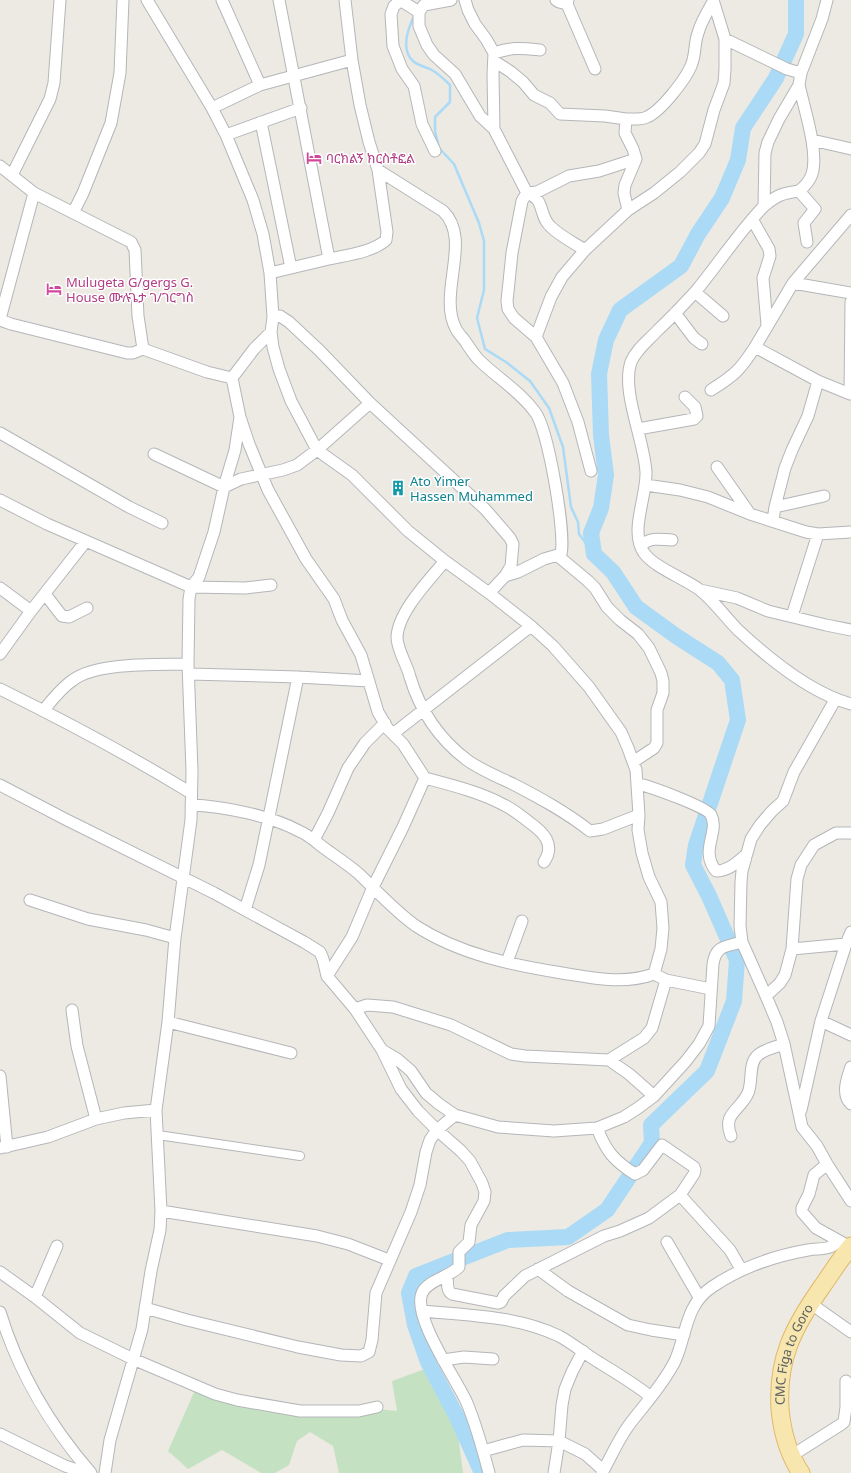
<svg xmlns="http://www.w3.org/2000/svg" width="851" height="1473" viewBox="0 0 851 1473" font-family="'Noto Sans','Noto Sans Ethiopic',sans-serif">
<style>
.green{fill:#c4e2c2}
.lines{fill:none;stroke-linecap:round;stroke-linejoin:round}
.stream{stroke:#aadaf6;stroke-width:2.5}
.river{stroke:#aadaf6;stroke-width:16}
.pedestrian-casing{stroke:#b4b6b9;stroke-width:10}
.minor-casing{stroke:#b4b6b9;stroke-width:13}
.primary-casing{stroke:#e3b766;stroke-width:19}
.pedestrian{stroke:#fff;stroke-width:8}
.minor{stroke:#fff;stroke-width:11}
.primary{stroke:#f7e6ae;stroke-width:17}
.labels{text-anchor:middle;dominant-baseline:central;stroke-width:3;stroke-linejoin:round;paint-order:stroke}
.hotel-label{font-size:13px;fill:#b23c85;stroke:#fff;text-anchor:start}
.culture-label{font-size:13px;fill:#0d838f;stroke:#fff;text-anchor:start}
.street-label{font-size:13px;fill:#5b5f62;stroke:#fff}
</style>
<rect width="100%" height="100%" fill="#eceae3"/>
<!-- green -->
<path class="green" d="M 425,1369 L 458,1435 L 463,1473 L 339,1473 L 333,1446 L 310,1432 L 297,1441 L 289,1465 L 275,1473 L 261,1473 L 222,1450 L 188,1469 L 168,1451 L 195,1390 L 289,1405 L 367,1408 L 397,1411 L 392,1381 Z"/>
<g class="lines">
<!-- stream -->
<path class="stream" d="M 415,14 C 408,28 400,49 413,61 C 417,65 425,67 430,69 C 438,73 444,79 450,85 L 450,102 L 435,117 L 435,131 L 439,148 L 454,164 L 479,223 L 484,241 L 484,290 L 477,318 L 485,349 L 506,362 L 530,381 L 549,408 L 563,447 L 571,507 L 578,522 L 579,534 L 594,554"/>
<!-- river -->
<path class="river" d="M 482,1473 L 456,1415 L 428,1362 L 415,1325 L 409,1293 L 416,1276 L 508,1240 L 568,1237 L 607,1210 L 652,1143 L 651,1125 L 707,1071 L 734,1001 L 737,960 L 709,896 L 693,865 L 696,845 L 738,720 L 732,680 L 718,663 L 676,636 L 636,607 L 613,572 L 594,554 L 591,533 L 601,508 L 606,475 L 601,435 L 599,374 L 606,340 L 620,310 L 681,266 L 698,234 L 722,198 L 738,160 L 743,128 L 776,78 L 796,34 L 796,0"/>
<!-- pedestrian casing -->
<g class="pedestrian-casing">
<path id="pedestrian" d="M 158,1135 L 300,1156"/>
</g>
<!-- minor casing -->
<g class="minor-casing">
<path id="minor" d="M 147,0 L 212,108 L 226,135 L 253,200 L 263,234 L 270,273 L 273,317 L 271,332 L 273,347 L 279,369 L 291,401 L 317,450 L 352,475 L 408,531 L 445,561 L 489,593 L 531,626 L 553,646 L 589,687 L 621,732 L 628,748 L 636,770 L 639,815 L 638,830 L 642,853 L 649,877 L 661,902 L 663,928 L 661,949 L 654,974
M 222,0 L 260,85 L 352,60
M 279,0 L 329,259 C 347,255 373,252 386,240 L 387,232 L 378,170 L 369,142 L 360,105 L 352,60 L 345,0
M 400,0 L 419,12
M 451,0 L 424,5 L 419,12 L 419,26 L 427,45 L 434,55 L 455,74 L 480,116 L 494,129
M 465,0 L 468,10 L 475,24 L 486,39 L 494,53 L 493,74 L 494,129 L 527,193 C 546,199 538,216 551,227 C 560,236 574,243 585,250
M 556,0 L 559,2 L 567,4
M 568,0 L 567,4 L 595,69
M 827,0 L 822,19 L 801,73 L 799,85 L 779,119 L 768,142 L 765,153 L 764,206 C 739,232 719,263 696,291 C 684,304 672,317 659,329 C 649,340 637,348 631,362 C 621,391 644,439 646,472 C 647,497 629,531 644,553 C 655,568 684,578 700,590 C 713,600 726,618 738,630 C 769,659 810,693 851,704
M 400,1 L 394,6 L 391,14 L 393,46 L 402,69 L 414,86 L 422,124 L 435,151
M 725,39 L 787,69 L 801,73
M 494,53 C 513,47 521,48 540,50
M 494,61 L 511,72 L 523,82 L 534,95 L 550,103 L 560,114 L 605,116 L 626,119
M 212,108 L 260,85
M 261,122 L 291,268
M 226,135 L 301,108
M 812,140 L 851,149
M 0,166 L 34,193 L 131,242 L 135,250 L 138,316 L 143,349
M 378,170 L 443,211 C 473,240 437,293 456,329 C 458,333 462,337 465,341 C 469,347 474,355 479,360 C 497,378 520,391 535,412 C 548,428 566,534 561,554 L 544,559 L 518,572 L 505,576
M 12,175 L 50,99 L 54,83 L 60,0
M 799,191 L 815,209 L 804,223 L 807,242
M 764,206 C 777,195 783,193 799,191 C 804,187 810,180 812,174 C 819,152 804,108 799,85
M 628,210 L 624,193 L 625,185 L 636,159 L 633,149 L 625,133 L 626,119 C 633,119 641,120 647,117 C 661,111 685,80 691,66 C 696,55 694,43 698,33 C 701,22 707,12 713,2
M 73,213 L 83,193 L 111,123 L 120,73 L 123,0
M 752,219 L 769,249 L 770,256 L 763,278 L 767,325
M 270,273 L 329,259
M 793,283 L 851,293
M 695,292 L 723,316
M 851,302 L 850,394 L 851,394
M 675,313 L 694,338 L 702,344
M 273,317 L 280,316 L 289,322 L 319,350 L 370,403 L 485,509 L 510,538 L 513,544 L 511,566 L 505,576 L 489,593
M 0,319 L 34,193
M 0,320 L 11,324 L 127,353 L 133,353 L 143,349 L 207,372 L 232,378 L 240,417 L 249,444 L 268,490 L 306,559 L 334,599 L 342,620 L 361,655 L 378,712 L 388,729 L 403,744 L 425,778 C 451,785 480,792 504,805 C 513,809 521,816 529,822 C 543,832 556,844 544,862
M 536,337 L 514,318 L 508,309 L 507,301 L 512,253 L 522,201 L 527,193 L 537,192 L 569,176 L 599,171 L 636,159
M 232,378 L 254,349 L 271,332
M 711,390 C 735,375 740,370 755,347
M 850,394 L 818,381 L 755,347 L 793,283 L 851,215
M 638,429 L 694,419 L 697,416 L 695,407 L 685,397
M 0,433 L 129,507 L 162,523
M 154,454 L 224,487 L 241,479 L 283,470 L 297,465 L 317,450 L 370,403
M 717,467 L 750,514
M 591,471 L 578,422 L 563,383 L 536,337 L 551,297 L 562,277 L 585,250 L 628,210 L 654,193 L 680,172 L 699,153 L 705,144 L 714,110 L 724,83 L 725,69 L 725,39 L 713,0
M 646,485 L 680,490 L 708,497 L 750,514 L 806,532 L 818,534 L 792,616
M 0,500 L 47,524 L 191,587 L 245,588 L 271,585
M 775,507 L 824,496
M 773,520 L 775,507 L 785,468 L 792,450 L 808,416 L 818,381
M 818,534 L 851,532
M 641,546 C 649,537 661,539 672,540
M 558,556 L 588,581 L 595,588 L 607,607 L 620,620 L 638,634 L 649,648 L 661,673 L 663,681 L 663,693 L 657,710 L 657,743 L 654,748 L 633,762
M 445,561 C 429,580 398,612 397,637 C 397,650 407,664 410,677 C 420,710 439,739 467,760 C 481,770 498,777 513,784 C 540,798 566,812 590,831 L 603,829 L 639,815
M 0,588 L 31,611
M 700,590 L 737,598 L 768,611 L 826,625 L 851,630
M 45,594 L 62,616 L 69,617 L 87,608
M 0,654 L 31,611 L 86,541
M 189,674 L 298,677 L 369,681
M 0,689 C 65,721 129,755 191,793
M 835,700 L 794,772 L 783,801 L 772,811 L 760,825 L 751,839 L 742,871 L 741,882 L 740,926 L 742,942 L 766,996 L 777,1022 L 784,1044 L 802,1127 L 817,1146 L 827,1164 L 851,1201
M 43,711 C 52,700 61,688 73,680 C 97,662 157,665 188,664
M 394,733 L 531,626
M 638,784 C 649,786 707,807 711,815 C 720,832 699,850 716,871 C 729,871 737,862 747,854
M 0,785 L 65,819 L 214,893 L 304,942 L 320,952 L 323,959 L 327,976 L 355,1009 L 382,1050 L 397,1059 L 411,1071 L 426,1093 L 439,1104 L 455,1115 L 498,1127 L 554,1131 L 597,1128 L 624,1117 L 638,1108 L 654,1096 L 686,1061 L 699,1044 L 709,1026 L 713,964 C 716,945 725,947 742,942
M 191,805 C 222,806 272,816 299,831 C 309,835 316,842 324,848 C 335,856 347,864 358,873 C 377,891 395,911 416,926 C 459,954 512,965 562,973 C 593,978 623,985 654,974 L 666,980 L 711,989
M 314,840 L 328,813 L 348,768 L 365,743 L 385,723
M 30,900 L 88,919 L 146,930 L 175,938
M 245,910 L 259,865 L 298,677
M 851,932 L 846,944 L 821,1021 L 851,1035
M 792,949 L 846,944
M 507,962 L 522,921
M 327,976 L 352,937 L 373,887 L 403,827 L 425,778
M 766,996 L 780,983 L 785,975 L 788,964 L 792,949 L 797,879 L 801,865 L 814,845 L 836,833 L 851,833
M 355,1009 L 367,1005 L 393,1007 L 451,1025 L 511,1054 L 525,1056 L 609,1060 L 629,1074 L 654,1096
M 72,1010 L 77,1046 L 96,1119
M 168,1022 L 291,1053
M 382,1050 L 401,1089 L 418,1111 L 437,1130 L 461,1151 L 470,1161 L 482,1183 L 485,1192 L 484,1201 L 471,1225 L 469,1242 L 459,1252 L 459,1267 C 449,1277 428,1280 422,1293 C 412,1317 457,1380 467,1403 C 476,1425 483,1450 489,1473
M 609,1060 L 644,1038 L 652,1028 L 666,980
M 851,1067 C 847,1078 841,1095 851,1104
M 0,1076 L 7,1147
M 801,1110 L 821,1021
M 731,1136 C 722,1113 740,1111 748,1093 C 753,1082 748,1063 758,1055 C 765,1049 776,1047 784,1044
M 0,1148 L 48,1137 L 96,1119 L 124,1113 L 156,1110
M 827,1164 L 814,1175 L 809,1194 L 802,1208 L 802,1212 L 816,1228 L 843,1243
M 680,1195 L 730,1250 L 741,1269
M 161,1211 L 317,1236 L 348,1244 L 389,1260
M 667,1242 L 699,1297
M 538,1269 L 568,1291 L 628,1325 L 651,1330 L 684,1335
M 0,1272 L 35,1297 L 80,1333 L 133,1359 L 215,1394 L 237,1400 L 300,1411 L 359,1411 L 377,1407
M 447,1275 C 448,1282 446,1291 452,1294 L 498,1303 L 501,1302 L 504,1296 L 525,1276 L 604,1236 L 620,1231 L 649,1218 L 680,1195 L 694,1174 L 695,1170 L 694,1167 L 662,1145 L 643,1170 L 635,1174 C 614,1161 606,1151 597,1128
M 35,1297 L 57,1246
M 145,1308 L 187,1320 L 298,1347 L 341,1355 L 361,1356 L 369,1352 L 372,1340 L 376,1293 L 411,1212 L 420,1185 L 426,1152 L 430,1140 L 437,1130 L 455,1115
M 817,1308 L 851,1332
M 422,1311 C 467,1315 518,1316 559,1336 C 574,1344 586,1355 600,1363 C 618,1374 635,1384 651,1397
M 0,1312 C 18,1371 51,1427 91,1473
M 443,1360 L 464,1357 L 493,1359
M 846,1407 L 846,1381
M 0,1434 L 65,1466 L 86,1473
M 483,1451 L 523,1440 L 559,1441 L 585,1454 L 603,1470
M 799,1451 L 840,1425 L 844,1422 L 846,1407 L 851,1407
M 105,1473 L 110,1440 L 142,1329 L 151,1271 L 160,1230 L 161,1211 L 156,1110 L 168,1022 L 175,938 L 191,820 L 192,771 L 188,664 L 189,599 L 191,587 L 199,577 L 214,532 L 224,487 L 235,450 L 240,417
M 554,1473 L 559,1441 L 562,1405 L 565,1389 L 572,1372 L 583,1351
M 602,1473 C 611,1457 618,1440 629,1425 C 644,1405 663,1385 675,1361 C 687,1334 685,1305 712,1287 C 740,1268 774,1256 808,1250 C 819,1248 830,1251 838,1241"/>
</g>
<!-- primary casing -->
<g class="primary-casing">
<g id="primary">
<path id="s1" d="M 801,1473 C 789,1455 782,1431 780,1409 C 777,1359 793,1328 821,1288 C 831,1274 840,1259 851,1246"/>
</g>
</g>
<!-- pedestrian -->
<use href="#pedestrian" class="pedestrian"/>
<!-- minor -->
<use href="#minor" class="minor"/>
<!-- primary -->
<use href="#primary" class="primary"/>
</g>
<!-- icons -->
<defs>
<g id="hotel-bare" transform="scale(1.2)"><path d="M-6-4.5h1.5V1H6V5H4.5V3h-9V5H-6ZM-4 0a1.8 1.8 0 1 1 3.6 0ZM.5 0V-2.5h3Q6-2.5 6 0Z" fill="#d1479c" stroke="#fff" stroke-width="2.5" paint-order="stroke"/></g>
<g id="building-bare" transform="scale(1.2)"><path d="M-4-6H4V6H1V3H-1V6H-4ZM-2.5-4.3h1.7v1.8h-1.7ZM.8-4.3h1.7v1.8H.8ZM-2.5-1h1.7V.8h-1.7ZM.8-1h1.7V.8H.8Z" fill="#0f9aa8" stroke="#fff" stroke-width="2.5" paint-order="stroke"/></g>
</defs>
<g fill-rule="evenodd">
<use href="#hotel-bare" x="314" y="158"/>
<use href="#hotel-bare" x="54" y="289"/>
<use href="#building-bare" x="398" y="488"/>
</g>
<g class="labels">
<!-- hotel labels -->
<g class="hotel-label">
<text x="326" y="158">ባርክልኝ ክርስቶፎል</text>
<text x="66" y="282">Mulugeta G/gergs G.<tspan x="66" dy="15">House ሙሉጌታ ገ/ገርግስ</tspan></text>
</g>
<!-- culture labels -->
<g class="culture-label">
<text x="410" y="481">Ato Yimer<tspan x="410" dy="15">Hassen Muhammed</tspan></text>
</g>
<!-- street labels -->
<g class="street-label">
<text stroke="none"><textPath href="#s1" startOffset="125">CMC Figa to Goro</textPath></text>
</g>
</g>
</svg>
